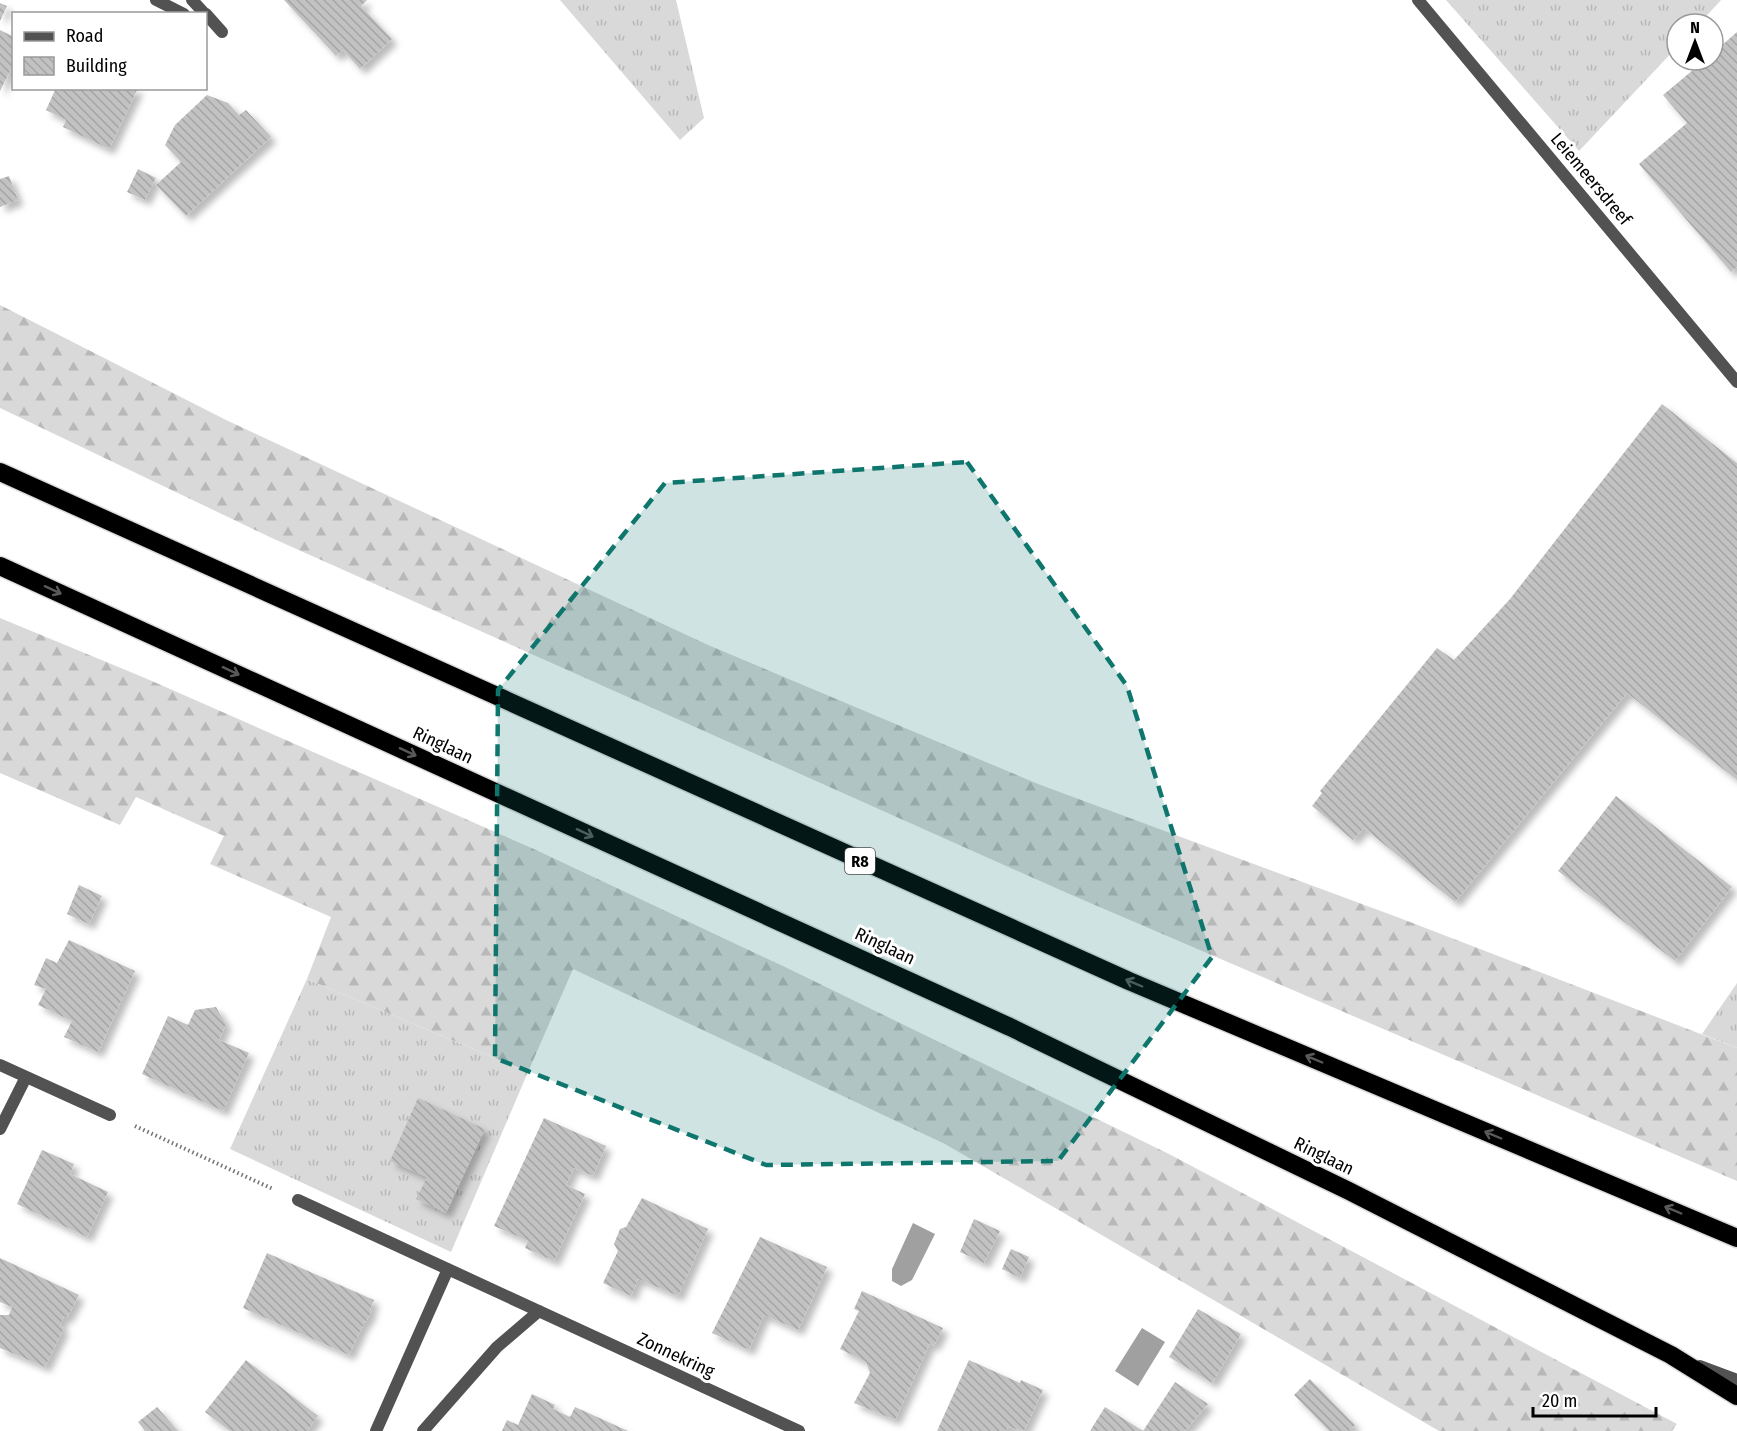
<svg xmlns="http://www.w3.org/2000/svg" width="1737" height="1431" viewBox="0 0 1737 1431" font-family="'Fira Sans Condensed',sans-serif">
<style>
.grass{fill:url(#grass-tufts)}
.forest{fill:url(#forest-firs)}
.water{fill:#a0a0a0}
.building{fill:url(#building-back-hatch);filter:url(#shadow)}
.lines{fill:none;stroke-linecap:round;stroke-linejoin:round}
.highway-casing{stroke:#dbdbdb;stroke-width:21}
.path{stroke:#747474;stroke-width:4;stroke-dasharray:1.5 3;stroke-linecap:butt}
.lane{stroke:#525252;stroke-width:12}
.street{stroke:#525252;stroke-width:12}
.highway{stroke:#000;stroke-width:18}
.oneway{stroke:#595959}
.marked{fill:#0f766e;fill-opacity:0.2;stroke:#0f766e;stroke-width:4.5;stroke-dasharray:12 8;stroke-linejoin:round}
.labels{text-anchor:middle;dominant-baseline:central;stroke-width:6;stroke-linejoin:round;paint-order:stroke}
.shield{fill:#fff;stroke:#4c4c4c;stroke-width:1.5}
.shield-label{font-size:16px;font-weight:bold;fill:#000}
.street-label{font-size:18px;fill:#000;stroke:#fff}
</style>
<defs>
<pattern id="grass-tufts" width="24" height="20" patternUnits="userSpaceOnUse" patternTransform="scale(1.5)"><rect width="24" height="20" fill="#d9d9d9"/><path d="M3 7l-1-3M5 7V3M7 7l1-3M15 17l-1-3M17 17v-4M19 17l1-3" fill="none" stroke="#b8b8b8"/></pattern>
<pattern id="forest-firs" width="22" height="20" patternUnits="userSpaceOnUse" patternTransform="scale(1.5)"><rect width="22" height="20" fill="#d9d9d9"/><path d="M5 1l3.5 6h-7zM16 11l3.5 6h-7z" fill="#b8b8b8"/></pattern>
<pattern id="building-back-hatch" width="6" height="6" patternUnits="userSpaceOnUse" patternTransform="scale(1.5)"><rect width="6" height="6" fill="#c2c2c2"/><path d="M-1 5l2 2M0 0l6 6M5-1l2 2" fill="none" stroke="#a5a5a5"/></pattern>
<filter id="shadow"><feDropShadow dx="5.5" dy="5.5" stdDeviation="3" flood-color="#0004"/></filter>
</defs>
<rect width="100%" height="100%" fill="#fff"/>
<!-- grass -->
<path class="grass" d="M 560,0 L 676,0 L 704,118 L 680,140 Z
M 1446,0 L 1721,0 L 1699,24 L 1677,24 L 1677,47 L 1579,151 Z
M 307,979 L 528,1072 L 451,1252 L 230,1149 Z
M 1737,983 L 1737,1048 L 1702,1034 Z"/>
<!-- forest -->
<path class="forest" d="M 0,305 L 226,420 L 708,645 L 1038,784 L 1397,917 L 1737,1048 L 1737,1181 L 1067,893 L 274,539 L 0,408 Z
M 0,618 L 145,678 L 536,850 L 785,967 L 1169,1154 L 1677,1424 L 1672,1431 L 1439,1431 L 945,1144 L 573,969 L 528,1072 L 307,979 L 331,917 L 210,864 L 224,836 L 136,797 L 120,825 L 0,773 Z"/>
<!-- water -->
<path class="water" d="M 913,1223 L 935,1234 L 912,1280 L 901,1286 L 892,1281 L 892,1269 Z
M 1142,1328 L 1165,1342 L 1138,1386 L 1115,1371 Z"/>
<!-- building -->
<path class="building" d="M 284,0 L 367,0 L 361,6 L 392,39 L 360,69 L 343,50 L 336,56 Z
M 0,3 L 7,6 L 0,21 Z
M 0,30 L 14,37 L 14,63 L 0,91 Z
M 1737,32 L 1737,267 L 1731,272 L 1639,164 L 1687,123 L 1663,95 L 1705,60 L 1713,60 L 1713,53 Z
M 56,88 L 138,88 L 109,149 L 63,127 L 66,120 L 46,110 Z
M 207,95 L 228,103 L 239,115 L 246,110 L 271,137 L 186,216 L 156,185 L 181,162 L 165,145 L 175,125 Z
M 138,169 L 156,178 L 145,200 L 127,192 Z
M 9,176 L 18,200 L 0,207 L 0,179 Z
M 1662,404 L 1737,463 L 1737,780 L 1627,693 L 1455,902 L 1364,828 L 1353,840 L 1312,806 L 1322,793 L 1320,791 L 1437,648 L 1454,660 L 1510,599 Z
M 1616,796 L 1732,887 L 1675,961 L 1558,871 Z
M 79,885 L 102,896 L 89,924 L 67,914 Z
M 69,940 L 135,971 L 98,1052 L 64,1037 L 72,1021 L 38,1005 L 46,989 L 34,985 L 46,958 L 57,963 Z
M 216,1007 L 226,1024 L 219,1040 L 249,1053 L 223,1111 L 142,1074 L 168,1016 L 188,1025 L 195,1010 Z
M 418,1098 L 485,1129 L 446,1213 L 416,1199 L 427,1177 L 390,1161 Z
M 544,1118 L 606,1146 L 593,1176 L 574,1168 L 566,1185 L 585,1194 L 554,1261 L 525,1248 L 528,1241 L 494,1226 Z
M 42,1150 L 74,1164 L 70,1174 L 108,1192 L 87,1237 L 17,1204 Z
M 642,1198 L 708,1229 L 678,1296 L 638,1279 L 631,1296 L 603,1283 L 618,1251 L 614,1244 L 620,1229 L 626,1227 Z
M 974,1219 L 1000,1231 L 984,1263 L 960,1252 Z
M 760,1237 L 827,1267 L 798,1330 L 764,1315 L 749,1350 L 712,1333 Z
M 1011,1249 L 1029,1257 L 1020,1278 L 1002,1269 Z
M 267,1253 L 374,1300 L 370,1310 L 372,1310 L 366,1322 L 365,1321 L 349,1355 L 243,1308 Z
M 0,1258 L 79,1295 L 67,1318 L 64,1316 L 60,1326 L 64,1328 L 45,1367 L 0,1348 L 0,1315 L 9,1315 L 12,1307 L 0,1302 Z
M 862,1291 L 943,1328 L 934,1346 L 930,1343 L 895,1420 L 854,1403 L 870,1373 L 866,1362 L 840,1349 L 859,1311 L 854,1309 Z
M 1198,1309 L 1241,1334 L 1212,1383 L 1169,1357 Z
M 246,1360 L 318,1416 L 307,1431 L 230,1431 L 205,1412 Z
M 969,1360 L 1020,1383 L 1021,1380 L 1043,1390 L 1024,1431 L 1008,1427 L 1006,1431 L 937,1431 Z
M 1310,1379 L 1355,1425 L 1349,1431 L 1329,1431 L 1294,1395 Z
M 1175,1382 L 1208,1404 L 1185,1431 L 1090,1431 L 1105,1407 L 1143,1431 Z
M 532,1394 L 555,1405 L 553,1409 L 570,1417 L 575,1407 L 628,1431 L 502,1431 L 507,1420 L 518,1425 Z
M 157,1407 L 178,1431 L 145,1431 L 138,1422 Z"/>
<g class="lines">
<!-- highway casing -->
<g class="highway-casing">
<path id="highway" d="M 0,472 L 1129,981 L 1737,1238
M 0,566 L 1010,1027 L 1349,1191 L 1671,1355 L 1737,1396"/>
</g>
<!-- path -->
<path class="path" d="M 135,1126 L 273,1189"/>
<!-- lane -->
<path class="lane" d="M 1700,1366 L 1737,1380"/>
<!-- street -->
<path class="street" d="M 156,0 L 184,14
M 192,0 L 205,14
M 1418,0 L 1737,382
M 206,14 L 222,32
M 0,1065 L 110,1115
M 0,1129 L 26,1077
M 298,1200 L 799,1431
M 376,1431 L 448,1269
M 423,1431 L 497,1347 L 539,1311"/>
<!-- highway -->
<use href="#highway" class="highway"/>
</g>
<!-- one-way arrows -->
<defs><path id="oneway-shaft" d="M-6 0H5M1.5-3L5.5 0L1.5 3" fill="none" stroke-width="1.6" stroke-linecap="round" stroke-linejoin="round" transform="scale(1.5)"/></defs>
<g class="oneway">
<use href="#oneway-shaft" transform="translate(53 590) rotate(25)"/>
<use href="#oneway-shaft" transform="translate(231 671) rotate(25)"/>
<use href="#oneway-shaft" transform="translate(408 752) rotate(25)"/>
<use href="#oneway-shaft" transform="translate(585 833) rotate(25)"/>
<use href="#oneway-shaft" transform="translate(1134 983) rotate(-157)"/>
<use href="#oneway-shaft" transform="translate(1314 1059) rotate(-157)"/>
<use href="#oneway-shaft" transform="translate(1493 1135) rotate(-157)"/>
<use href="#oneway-shaft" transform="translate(1673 1210) rotate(-157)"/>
</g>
<!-- marked area -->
<path class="marked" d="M 967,462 L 1127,686 L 1212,957 L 1058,1161 L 766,1165 L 495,1058 L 498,690 L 665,483 Z"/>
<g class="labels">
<!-- shield labels -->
<rect class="shield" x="845" y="848" width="30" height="26" rx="4.5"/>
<g class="shield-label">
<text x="860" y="861">R8</text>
</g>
<!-- street labels -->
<g class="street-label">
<text transform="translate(1591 179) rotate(50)">Leiemeersdreef</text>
<text transform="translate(443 745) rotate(25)">Ringlaan</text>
<text transform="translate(885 946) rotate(25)">Ringlaan</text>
<text transform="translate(1324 1156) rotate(26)">Ringlaan</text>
<text transform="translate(676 1355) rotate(25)">Zonnekring</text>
</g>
</g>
<!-- legend -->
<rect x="12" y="12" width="195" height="78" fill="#ffffff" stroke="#999999" stroke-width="1.5"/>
<rect x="24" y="32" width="30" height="9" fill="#525252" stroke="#999999" stroke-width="1.5"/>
<text x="66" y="42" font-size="18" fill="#000000">Road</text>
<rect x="24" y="57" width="30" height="18" fill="url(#building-back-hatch)" stroke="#999999" stroke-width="1.5"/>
<text x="66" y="72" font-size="18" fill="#000000">Building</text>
<!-- north arrow -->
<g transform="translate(1695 42)"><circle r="28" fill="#ffffff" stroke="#999999" stroke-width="1.5"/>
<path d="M0-4.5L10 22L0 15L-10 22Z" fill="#000000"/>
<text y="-9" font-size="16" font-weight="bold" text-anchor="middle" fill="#000000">N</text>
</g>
<!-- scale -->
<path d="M1533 1407v9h123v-9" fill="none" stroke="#000000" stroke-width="3"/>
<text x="1542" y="1407" font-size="18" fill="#000000" stroke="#ffffff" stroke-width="4.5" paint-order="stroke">20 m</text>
</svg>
